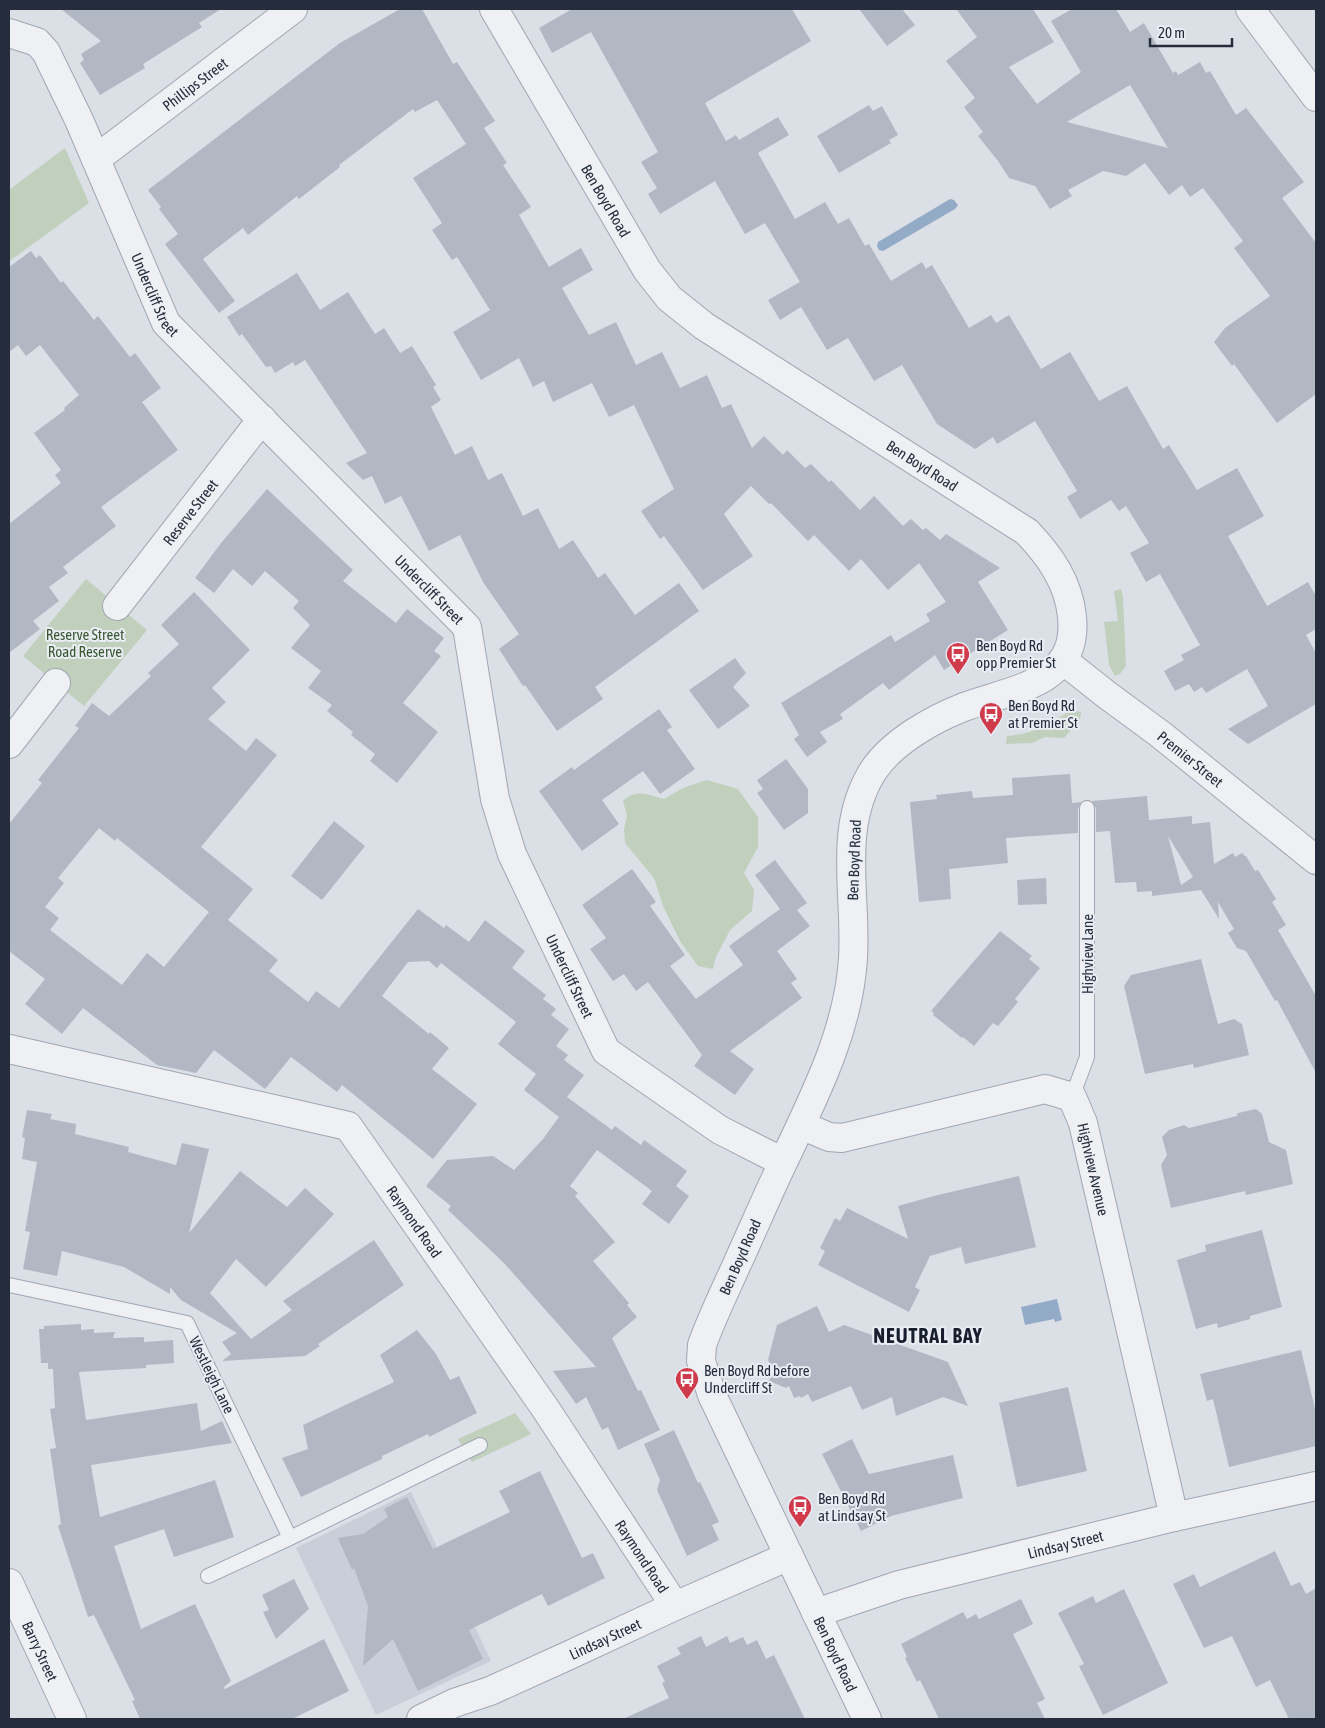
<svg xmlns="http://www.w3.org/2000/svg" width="1325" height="1728" viewBox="0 0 1325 1728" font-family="'Asap Condensed',sans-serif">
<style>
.built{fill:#c9ced8}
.green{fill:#c0d0bc}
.water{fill:#94abc8}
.building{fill:#b2b8c3;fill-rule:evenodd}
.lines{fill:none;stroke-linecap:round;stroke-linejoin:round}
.service-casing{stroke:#a1a6b0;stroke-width:16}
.minor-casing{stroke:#a1a6b0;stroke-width:30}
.tertiary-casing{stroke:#a1a6b0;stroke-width:30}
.service{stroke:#eef0f4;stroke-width:14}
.minor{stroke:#eef0f4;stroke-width:28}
.tertiary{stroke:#eef0f4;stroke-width:28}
.labels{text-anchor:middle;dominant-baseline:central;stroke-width:4;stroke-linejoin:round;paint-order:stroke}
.street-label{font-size:15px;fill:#252c3c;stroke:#eaeef4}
.park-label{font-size:15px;fill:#385832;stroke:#eaeef4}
.poi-label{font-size:15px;fill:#252c3c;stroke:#eaeef4;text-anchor:start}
.district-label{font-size:20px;font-weight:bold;letter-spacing:1px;fill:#171e2d;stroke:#eaeef4}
</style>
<rect width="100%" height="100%" fill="#dbdfe6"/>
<!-- built -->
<path class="built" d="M 411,1492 L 491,1661 L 376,1715 L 296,1548 Z"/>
<!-- green -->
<path class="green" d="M 65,148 L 89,203 L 11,260 L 9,260 L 9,190 Z
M 86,579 L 147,630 L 84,706 L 23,656 Z
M 1121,589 L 1123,597 L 1126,666 L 1120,674 L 1115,676 L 1109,665 L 1104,622 L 1118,621 L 1114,591 Z
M 1071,710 L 1081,712 L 1080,719 L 1064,738 L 1045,737 L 1032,743 L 1006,744 L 1007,736 L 1023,734 L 1045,727 Z
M 707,780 L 738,789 L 758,817 L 758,847 L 744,873 L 754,890 L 752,911 L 730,930 L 716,957 L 713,969 L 698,966 L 680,941 L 663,906 L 654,878 L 625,843 L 624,829 L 627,815 L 623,801 C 636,788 649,795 664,799 L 683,788 Z
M 515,1413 L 531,1434 L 472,1462 L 458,1439 Z"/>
<!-- water -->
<path class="water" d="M 950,199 L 954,200 L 958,205 L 955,209 L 883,251 L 879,250 L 877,246 L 878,242 Z
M 1057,1299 L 1062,1320 L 1055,1322 L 1054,1319 L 1025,1325 L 1021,1307 Z"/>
<!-- building -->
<path class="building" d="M 61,9 L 221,9 L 199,23 L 202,27 L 143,64 L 145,68 L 100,95 L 80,63 L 84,60 L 81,54 L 101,41 Z
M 400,9 L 422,9 L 453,64 L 457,62 L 495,121 L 484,128 L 507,163 L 503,165 L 531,207 L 519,215 L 549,267 L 581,248 L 593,270 L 562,288 L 589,335 L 616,322 L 636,365 L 662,352 L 680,388 L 707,375 L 722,408 L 731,404 L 752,448 L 764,436 L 783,455 L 787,450 L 805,468 L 811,464 L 829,482 L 831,480 L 860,510 L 874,496 L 903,526 L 911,519 L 923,530 L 926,528 L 940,540 L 946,534 L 1000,568 L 978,582 L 1008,630 L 944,670 L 935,655 L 889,690 L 883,683 L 840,714 L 843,719 L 820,732 L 827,742 L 807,757 L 794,739 L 799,735 L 781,703 L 891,635 L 895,642 L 930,621 L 926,614 L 946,602 L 919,563 L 888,590 L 861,559 L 849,571 L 814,535 L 808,541 L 771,503 L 769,504 L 751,486 L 724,514 L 753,556 L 703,590 L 664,536 L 660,539 L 641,511 L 674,489 L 634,405 L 609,417 L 592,383 L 553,402 L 544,381 L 533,387 L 519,358 L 481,380 L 453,332 L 490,310 L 457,257 L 452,260 L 432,230 L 442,223 L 413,178 L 466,144 L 437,100 L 415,112 L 413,109 L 339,165 L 340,167 L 299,199 L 297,196 L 248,235 L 243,228 L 203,259 L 235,301 L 219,313 L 165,244 L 178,234 L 159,209 L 161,207 L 148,190 L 340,43 Z
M 572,9 L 792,9 L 811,41 L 705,103 L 726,141 L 736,135 L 739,140 L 778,117 L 789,135 L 758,153 L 795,219 L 825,202 L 838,224 L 849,218 L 865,246 L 869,244 L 891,281 L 922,262 L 926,269 L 932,265 L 969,328 L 991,315 L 996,323 L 1009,315 L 1041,369 L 1070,352 L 1099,401 L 1127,386 L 1163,449 L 1169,445 L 1197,490 L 1237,468 L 1264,516 L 1228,536 L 1267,606 L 1308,582 L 1316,596 L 1316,629 L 1306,635 L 1316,653 L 1316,704 L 1248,744 L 1228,729 L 1268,706 L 1247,669 L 1206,693 L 1202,687 L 1194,692 L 1189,684 L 1175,691 L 1164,671 L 1184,660 L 1181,655 L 1200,645 L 1160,574 L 1146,582 L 1130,553 L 1149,543 L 1126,506 L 1119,511 L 1111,500 L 1080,519 L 1067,497 L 1077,491 L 1035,421 L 997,444 L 993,437 L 975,449 L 937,424 L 902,365 L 874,381 L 848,338 L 827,350 L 801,307 L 780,320 L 768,300 L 800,282 L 765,223 L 745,234 L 715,181 L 660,214 L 648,194 L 657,188 L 641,162 L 658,152 L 591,32 L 552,53 L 539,28 Z
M 859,9 L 902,9 L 915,25 L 887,46 Z
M 956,9 L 1033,9 L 1054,42 L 1009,67 L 1037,104 L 1081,72 L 1051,21 L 1072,9 L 1116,9 L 1130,32 L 1144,23 L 1173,73 L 1176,71 L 1178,75 L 1200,62 L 1206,73 L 1210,71 L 1236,115 L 1246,108 L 1304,182 L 1282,198 L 1316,243 L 1316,394 L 1277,423 L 1234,364 L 1232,366 L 1214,342 L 1225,328 L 1270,296 L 1234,248 L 1243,241 L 1203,188 L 1190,197 L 1182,185 L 1169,195 L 1145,163 L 1126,176 L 1103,171 L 1068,190 L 1072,196 L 1050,209 L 1035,186 L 1009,178 L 998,161 L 978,136 L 983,132 L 964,107 L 975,98 L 946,61 L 977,37 ZM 1130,85 L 1168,148 L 1067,122 Z
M 869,105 L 873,111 L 882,106 L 898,135 L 889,140 L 891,143 L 839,173 L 817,136 Z
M 31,251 L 36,258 L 40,255 L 61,283 L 63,281 L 94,320 L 98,316 L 130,357 L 135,353 L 161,388 L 142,402 L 178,450 L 101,507 L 116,526 L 63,567 L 68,573 L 49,587 L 59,601 L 33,621 L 40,629 L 9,653 L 9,524 L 61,483 L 55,475 L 61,470 L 34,433 L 65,410 L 64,408 L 79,395 L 40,345 L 26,356 L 18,345 L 9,352 L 9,267 Z
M 297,273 L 320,310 L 348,292 L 375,334 L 384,328 L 400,353 L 412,346 L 436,385 L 433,387 L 441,400 L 431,407 L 455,455 L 472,446 L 488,480 L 502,473 L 523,516 L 538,508 L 559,549 L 573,540 L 598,578 L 605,573 L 635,615 L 679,583 L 699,611 L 595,687 L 603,699 L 557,731 L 525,685 L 523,686 L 499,649 L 519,634 L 483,582 L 460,535 L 429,551 L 401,496 L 385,504 L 372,476 L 363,480 L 346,463 L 367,453 L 305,360 L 295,366 L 293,362 L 275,373 L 271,366 L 266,367 L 242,334 L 239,336 L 227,317 Z
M 267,489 L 353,570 L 343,581 L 396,623 L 407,609 L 444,638 L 434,651 L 441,656 L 403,703 L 438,732 L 397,783 L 370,761 L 375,754 L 351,735 L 353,732 L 327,711 L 332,705 L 308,688 L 321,671 L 291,648 L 310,625 L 293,608 L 299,601 L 265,571 L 252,586 L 233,569 L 214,593 L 195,578 L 221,543 Z
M 194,592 L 250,650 L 212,688 L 226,702 L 208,719 L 246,751 L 256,738 L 277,755 L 201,847 L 253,889 L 228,920 L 278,960 L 269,971 L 308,1002 L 316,991 L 339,1008 L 418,909 L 444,928 L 446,925 L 469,942 L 485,920 L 525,951 L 512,968 L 546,995 L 543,999 L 556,1009 L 551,1015 L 569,1029 L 556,1046 L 568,1055 L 564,1060 L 584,1075 L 567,1097 L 612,1130 L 615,1126 L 641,1145 L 644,1140 L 687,1171 L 676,1186 L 689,1196 L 669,1224 L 642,1204 L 652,1191 L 597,1150 L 570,1186 L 578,1193 L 575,1196 L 615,1242 L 593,1261 L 629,1303 L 627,1305 L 637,1317 L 612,1338 L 638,1391 L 641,1390 L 660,1430 L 618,1450 L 608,1427 L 602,1430 L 586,1397 L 576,1404 L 553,1371 L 596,1367 L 504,1263 L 448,1210 L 451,1206 L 426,1186 L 447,1160 L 493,1156 L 514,1170 L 543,1139 L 559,1117 L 524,1090 L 536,1074 L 498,1044 L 516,1022 L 441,963 L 437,968 L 429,961 L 408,962 L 382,996 L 429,1034 L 430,1032 L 449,1048 L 432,1069 L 477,1104 L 433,1159 L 342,1085 L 337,1092 L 291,1057 L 265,1089 L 214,1050 L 196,1073 L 157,1065 L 83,1008 L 62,1034 L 25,1004 L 45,979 L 9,951 L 9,824 L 42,783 L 38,780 L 79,728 L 75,726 L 92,703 L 109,716 L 151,676 L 148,673 L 179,644 L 161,625 ZM 99,828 L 115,841 L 117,838 L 209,912 L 164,967 L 147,953 L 122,985 L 50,930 L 59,918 L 45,907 L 64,883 L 58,878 Z
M 735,658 L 746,673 L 733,687 L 750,706 L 718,729 L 689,690 Z
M 659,709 L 672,727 L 667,730 L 695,769 L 660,794 L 643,771 L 602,800 L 619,824 L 582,851 L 539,791 L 572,767 L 574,770 Z
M 786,759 L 808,789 L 808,813 L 784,830 L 757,793 L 763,789 L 757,780 Z
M 1070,774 L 1072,803 L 1081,802 L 1078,808 L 1078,833 L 1006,838 L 1008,863 L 949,869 L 951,899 L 919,902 L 910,802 L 937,799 L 936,795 L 972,791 L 973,798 L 1013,795 L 1012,778 Z
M 1147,796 L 1149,820 L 1192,816 L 1192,824 L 1210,822 L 1214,864 L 1233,853 L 1235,857 L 1242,853 L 1245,856 L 1246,856 L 1255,871 L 1258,870 L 1276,899 L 1272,902 L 1286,925 L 1278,930 L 1316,996 L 1316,1073 L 1277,1000 L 1275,1001 L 1246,951 L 1237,948 L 1228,933 L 1234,929 L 1218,902 L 1219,919 L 1201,890 L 1152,896 L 1152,891 L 1137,892 L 1136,882 L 1115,883 L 1110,831 L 1096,832 L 1096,808 L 1092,801 ZM 1168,836 L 1193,877 L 1181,885 Z
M 334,821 L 365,846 L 322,900 L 291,876 Z
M 775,860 L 807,903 L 797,910 L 810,926 L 777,951 L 797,979 L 791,983 L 802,998 L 730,1051 L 754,1069 L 735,1095 L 694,1066 L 702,1055 L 648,982 L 636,991 L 624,974 L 613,981 L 590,949 L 606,938 L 582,905 L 632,869 L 656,902 L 650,906 L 685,955 L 670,966 L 696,999 L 743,965 L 729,946 L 780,909 L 755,875 Z
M 1046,878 L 1047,904 L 1018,905 L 1017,880 Z
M 1000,931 L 1032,956 L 1029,959 L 1040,968 L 1015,999 L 1018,1002 L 998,1026 L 993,1023 L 974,1046 L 963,1037 L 962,1038 L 933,1015 L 934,1013 L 931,1011 Z
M 1201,959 L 1218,1024 L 1234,1019 L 1242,1024 L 1249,1055 L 1194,1068 L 1193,1064 L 1145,1074 L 1124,986 L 1131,975 Z
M 1256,1109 L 1262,1114 L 1269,1142 L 1286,1150 L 1293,1184 L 1246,1195 L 1245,1191 L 1171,1208 L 1161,1165 L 1167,1155 L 1162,1137 L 1169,1130 L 1184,1125 L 1189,1128 L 1237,1116 L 1238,1113 Z
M 27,1110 L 52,1114 L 50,1119 L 76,1124 L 75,1134 L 129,1147 L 128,1152 L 176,1165 L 182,1143 L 209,1149 L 189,1233 L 240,1171 L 287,1207 L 305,1188 L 334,1214 L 266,1287 L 236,1259 L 210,1293 L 251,1339 L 292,1310 L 283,1301 L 374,1240 L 404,1285 L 318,1344 L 320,1346 L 305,1356 L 222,1361 L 231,1354 L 222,1342 L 237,1333 L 181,1300 L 170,1287 L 170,1294 L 124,1267 L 62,1251 L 57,1276 L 23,1269 L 30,1232 L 25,1231 L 37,1162 L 22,1159 L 25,1138 L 22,1137 Z
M 1019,1176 L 1036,1247 L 965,1264 L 961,1247 L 930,1256 L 915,1287 L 920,1290 L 909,1312 L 818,1265 L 825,1251 L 820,1248 L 835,1218 L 840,1221 L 847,1208 L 908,1239 L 898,1206 L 934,1196 Z
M 1262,1230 L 1282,1307 L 1250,1316 L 1250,1319 L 1218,1328 L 1217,1323 L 1196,1329 L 1177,1260 L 1206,1251 L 1205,1245 Z
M 817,1306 L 829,1332 L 844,1325 L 948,1362 L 968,1406 L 943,1397 L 896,1416 L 892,1397 L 862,1410 L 851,1386 L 812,1402 L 808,1394 L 801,1398 L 800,1396 L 794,1398 L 789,1386 L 786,1388 L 769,1381 L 773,1371 L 768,1360 L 777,1325 Z
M 81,1324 L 81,1330 L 94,1329 L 94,1333 L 115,1332 L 113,1338 L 144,1337 L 144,1342 L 173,1340 L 174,1363 L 146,1365 L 146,1368 L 79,1372 L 86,1420 L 197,1403 L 201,1431 L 222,1421 L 232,1443 L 91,1465 L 100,1517 L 215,1480 L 234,1537 L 174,1557 L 164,1529 L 114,1546 L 141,1629 L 195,1604 L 231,1681 L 223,1688 L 225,1689 L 324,1639 L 349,1691 L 292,1719 L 140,1719 L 132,1701 L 135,1700 L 94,1615 L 88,1617 L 58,1526 L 61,1524 L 50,1449 L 56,1448 L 50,1409 L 55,1408 L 53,1369 L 48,1369 L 48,1363 L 41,1363 L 39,1329 L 44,1329 L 44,1326 Z
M 417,1330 L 436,1354 L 450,1380 L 459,1376 L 477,1413 L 429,1437 L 428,1434 L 382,1456 L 382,1459 L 301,1497 L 282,1458 L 308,1449 L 303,1425 L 394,1382 L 380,1355 Z
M 1301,1350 L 1316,1413 L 1316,1446 L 1229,1467 L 1213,1399 L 1207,1401 L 1200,1374 Z
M 1068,1387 L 1087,1471 L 1017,1487 L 999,1403 Z
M 674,1430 L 698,1483 L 700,1482 L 719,1522 L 712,1525 L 719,1540 L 687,1556 L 657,1490 L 660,1480 L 644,1444 Z
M 852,1439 L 869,1474 L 953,1455 L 963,1498 L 891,1516 L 861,1531 L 822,1454 Z
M 540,1471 L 582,1558 L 593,1553 L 605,1578 L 548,1606 L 542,1594 L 469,1630 L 483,1659 L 418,1691 L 393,1639 L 363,1666 L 368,1606 L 354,1568 L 352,1570 L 338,1538 L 363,1534 L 388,1517 L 384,1509 L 407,1497 L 433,1549 L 510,1512 L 499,1491 Z
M 1275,1551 L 1291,1586 L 1300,1582 L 1306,1594 L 1316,1588 L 1316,1719 L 1289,1719 L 1270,1680 L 1256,1687 L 1232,1636 L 1204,1648 L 1173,1584 L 1194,1574 L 1200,1587 Z
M 294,1579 L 309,1609 L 276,1639 L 263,1612 L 269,1610 L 262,1595 Z
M 1124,1589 L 1168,1683 L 1103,1715 L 1079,1666 L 1084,1664 L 1058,1613 L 1093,1596 L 1096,1603 Z
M 1021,1599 L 1033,1624 L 1013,1634 L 1045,1699 L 1037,1703 L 1045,1719 L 939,1719 L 920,1680 L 917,1682 L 905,1658 L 907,1657 L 901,1644 L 963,1612 L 967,1619 L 976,1614 L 979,1619 Z
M 701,1636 L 706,1647 L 727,1636 L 730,1643 L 743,1637 L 747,1645 L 757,1640 L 766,1659 L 774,1655 L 805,1719 L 623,1719 L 669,1698 L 662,1683 L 665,1682 L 657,1666 L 681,1654 L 677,1648 Z"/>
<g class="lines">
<!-- service casing -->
<g class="service-casing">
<path id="service" d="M 1072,1097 L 1087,1057 L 1087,808
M 9,1285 L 187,1323 L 290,1538
M 208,1576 L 290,1538 L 480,1445"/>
</g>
<!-- minor casing -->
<g class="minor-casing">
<g id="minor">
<path d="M 1250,9 L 1316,97"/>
<path id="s1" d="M 9,33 L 37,42 L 46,52 L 79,120 L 166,323 L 467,627 L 495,799 L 512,854 L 606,1051 L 720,1130 L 783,1162"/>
<path id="s2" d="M 96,159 L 293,9"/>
<path id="s3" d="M 117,606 L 262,419"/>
<path id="s4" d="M 1064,661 L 1107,695 L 1160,734 L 1316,860"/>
<path d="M 9,744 L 56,683"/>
<path id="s5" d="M 9,1049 L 348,1126 L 545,1408 L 675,1606"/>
<path id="s6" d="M 801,1125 L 829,1137 L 842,1138 L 1045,1089 L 1072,1097 L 1083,1123 L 1174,1517"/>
<path id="s7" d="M 9,1583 L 72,1719"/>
<path id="s8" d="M 816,1613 L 899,1585 L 1174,1517 L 1316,1486"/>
<path id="s9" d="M 421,1719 L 454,1703 L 490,1691 L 563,1658 L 675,1606 L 789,1556"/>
</g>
</g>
<!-- tertiary casing -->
<g class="tertiary-casing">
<g id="tertiary">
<path id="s10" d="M 494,9 L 647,270 L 669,298 L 704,326 L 1027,532 C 1050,556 1069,583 1072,617 C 1079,684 1012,689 964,707 C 933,719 892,742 873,771 C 837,828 857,895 853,958 C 849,1027 817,1091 788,1152 C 770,1189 754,1227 737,1264 C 725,1291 712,1317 702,1345 L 701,1361 L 712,1395 L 867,1719"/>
</g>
</g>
<!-- service -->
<use href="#service" class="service"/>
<!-- minor -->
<use href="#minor" class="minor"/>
<!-- tertiary -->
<use href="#tertiary" class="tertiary"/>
</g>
<!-- icons -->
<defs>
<g id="bus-pin" transform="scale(1.25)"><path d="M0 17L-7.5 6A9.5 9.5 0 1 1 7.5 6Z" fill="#d03b4b" stroke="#eaeef4"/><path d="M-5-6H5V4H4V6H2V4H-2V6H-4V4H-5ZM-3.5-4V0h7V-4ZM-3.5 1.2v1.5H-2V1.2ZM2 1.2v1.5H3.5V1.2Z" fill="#fff"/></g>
</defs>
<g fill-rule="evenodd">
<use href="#bus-pin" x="958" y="654"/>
<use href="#bus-pin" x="991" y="714"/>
<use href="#bus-pin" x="687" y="1379"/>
<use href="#bus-pin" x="800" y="1507"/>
</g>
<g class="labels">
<!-- street labels -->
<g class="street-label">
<text stroke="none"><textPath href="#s2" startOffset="124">Phillips Street</textPath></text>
<text stroke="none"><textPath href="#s10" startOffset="222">Ben Boyd Road</textPath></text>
<text stroke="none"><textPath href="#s1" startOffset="309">Undercliff Street</textPath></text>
<text stroke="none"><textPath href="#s10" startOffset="642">Ben Boyd Road</textPath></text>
<text stroke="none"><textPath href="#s3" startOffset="119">Reserve Street</textPath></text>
<text stroke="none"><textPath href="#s1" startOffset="714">Undercliff Street</textPath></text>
<text stroke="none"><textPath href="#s4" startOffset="160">Premier Street</textPath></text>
<text transform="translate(854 860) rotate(-88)">Ben Boyd Road</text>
<text transform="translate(1087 954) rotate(-90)">Highview Lane</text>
<text stroke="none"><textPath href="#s1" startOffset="1134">Undercliff Street</textPath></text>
<text stroke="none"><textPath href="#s6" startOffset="356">Highview Avenue</textPath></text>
<text stroke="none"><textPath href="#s5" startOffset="464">Raymond Road</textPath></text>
<text transform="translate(740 1257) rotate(-66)">Ben Boyd Road</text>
<text transform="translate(212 1375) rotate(64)">Westleigh Lane</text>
<text stroke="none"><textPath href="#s8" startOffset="259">Lindsay Street</textPath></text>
<text stroke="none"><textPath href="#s5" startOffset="869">Raymond Road</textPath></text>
<text stroke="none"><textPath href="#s9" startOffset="201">Lindsay Street</textPath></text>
<text stroke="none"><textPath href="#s7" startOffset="75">Barry Street</textPath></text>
<text stroke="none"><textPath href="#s10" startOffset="2080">Ben Boyd Road</textPath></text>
</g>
<!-- park labels -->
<g class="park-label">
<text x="85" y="634">Reserve Street<tspan x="85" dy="17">Road Reserve</tspan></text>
</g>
<!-- poi labels -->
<g class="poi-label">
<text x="976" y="645">Ben Boyd Rd<tspan x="976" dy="17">opp Premier St</tspan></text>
<text x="1008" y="705">Ben Boyd Rd<tspan x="1008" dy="17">at Premier St</tspan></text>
<text x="704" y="1370">Ben Boyd Rd before<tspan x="704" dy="17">Undercliff St</tspan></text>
<text x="818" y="1498">Ben Boyd Rd<tspan x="818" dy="17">at Lindsay St</tspan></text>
</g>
<!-- district labels -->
<g class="district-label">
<text x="928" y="1335">NEUTRAL BAY</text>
</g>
</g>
<!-- border -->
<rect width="1325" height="1728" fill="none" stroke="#252c3c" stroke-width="20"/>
<!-- scale -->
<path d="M1150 38v8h82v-8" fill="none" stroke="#252c3c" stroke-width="2.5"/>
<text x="1158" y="38" font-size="15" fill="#252c3c" stroke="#eaeef4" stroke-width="4" paint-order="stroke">20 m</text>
</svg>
